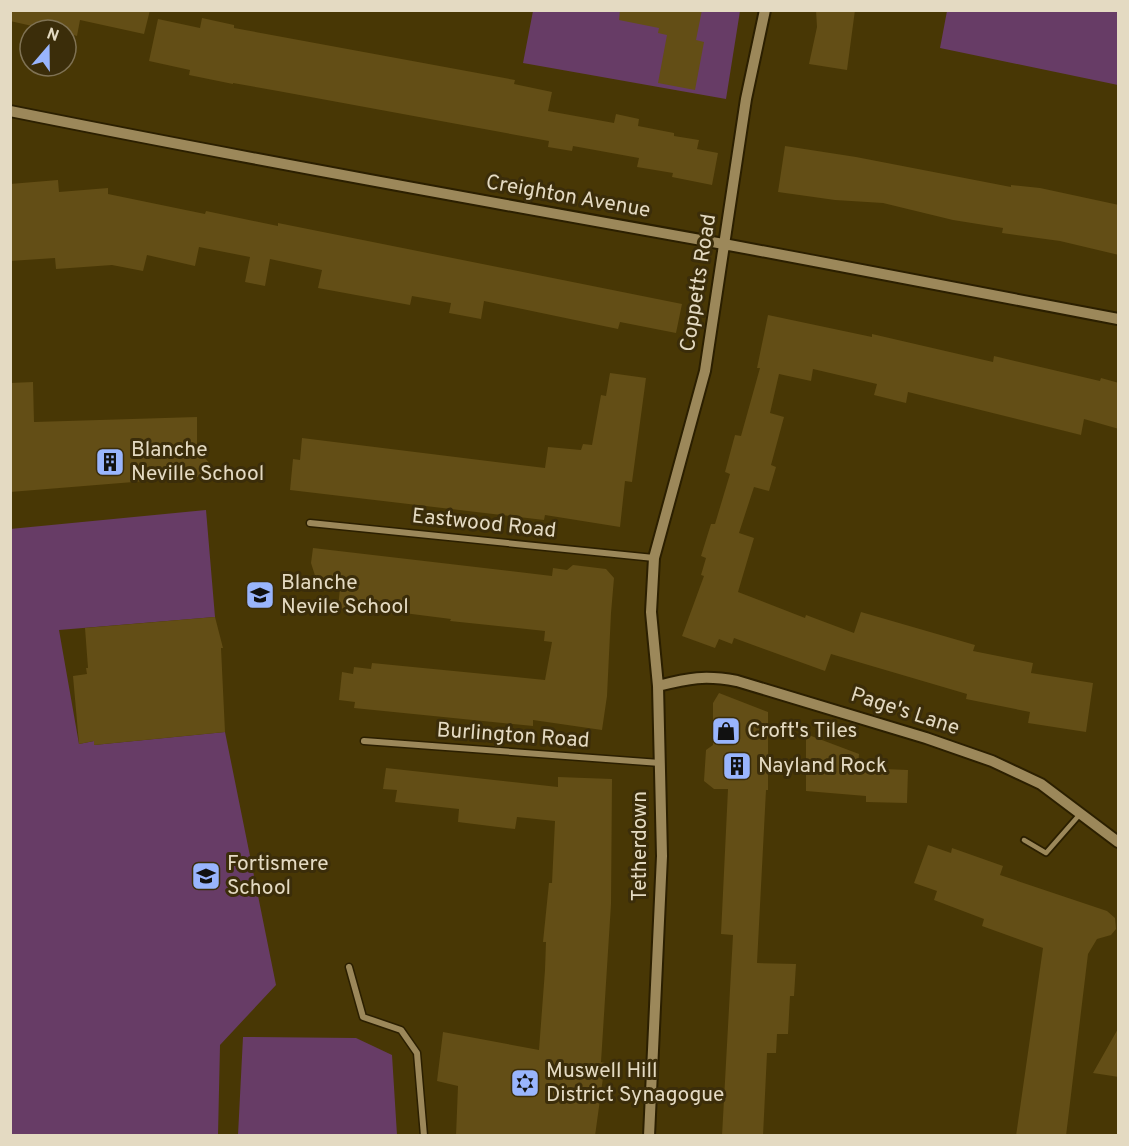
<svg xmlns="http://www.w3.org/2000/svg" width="1129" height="1146" viewBox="0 0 1129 1146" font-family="Overpass,sans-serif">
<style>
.green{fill:#673c66}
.building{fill:#634e16}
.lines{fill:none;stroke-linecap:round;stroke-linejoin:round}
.service-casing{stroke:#2b1f00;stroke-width:8}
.minor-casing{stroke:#2b1f00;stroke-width:9}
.tertiary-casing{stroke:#2b1f00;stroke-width:14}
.service{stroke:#9c885a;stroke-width:4.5}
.minor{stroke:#9c885a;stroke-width:6}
.tertiary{stroke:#9c885a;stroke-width:10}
.labels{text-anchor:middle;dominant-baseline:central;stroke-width:6;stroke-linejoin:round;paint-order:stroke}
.street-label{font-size:21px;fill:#e4dac2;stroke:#3b2d0a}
.poi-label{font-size:21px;fill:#e4dac2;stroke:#3b2d0a;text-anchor:start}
</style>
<rect width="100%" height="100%" fill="#483705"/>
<!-- green -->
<path class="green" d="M 533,11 L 740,11 L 726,99 L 523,63 Z
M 947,11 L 1118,11 L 1118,85 L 940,48 Z
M 206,510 L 215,617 L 59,630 L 79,744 L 94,741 L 94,745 L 225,732 L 276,985 L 220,1045 L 218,1135 L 11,1135 L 10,529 Z
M 243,1037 L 356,1038 L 392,1055 L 397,1135 L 238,1135 Z"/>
<!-- building -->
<path class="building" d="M 10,10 L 150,10 L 144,34 L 80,20 L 77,36 L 66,33 L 66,30 L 50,30 L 10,21 Z
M 620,10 L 702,10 L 696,40 L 704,42 L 695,90 L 658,83 L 667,35 L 658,33 L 659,28 L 619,20 Z
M 816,10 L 855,10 L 847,70 L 809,64 L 817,27 Z
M 202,18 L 234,25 L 234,28 L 515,80 L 514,84 L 552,92 L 548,111 L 614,123 L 616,114 L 639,119 L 638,126 L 674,133 L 674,136 L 699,140 L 697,149 L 718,153 L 712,185 L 672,177 L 673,173 L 637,167 L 639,158 L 573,146 L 572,151 L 548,147 L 549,141 L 278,91 L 233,83 L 233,84 L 189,75 L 190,70 L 149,61 L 158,19 L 200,28 Z
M 785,146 L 856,157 L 1011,187 L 1011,185 L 1040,188 L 1119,205 L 1119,255 L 1060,241 L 1002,233 L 1003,228 L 953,220 L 883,203 L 835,200 L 778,192 Z
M 58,180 L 59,192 L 108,188 L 108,194 L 205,214 L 206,211 L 278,226 L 278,223 L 682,304 L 676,333 L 620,322 L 618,329 L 484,301 L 481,319 L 449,313 L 451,303 L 412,296 L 410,305 L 318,288 L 322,270 L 270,259 L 265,286 L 245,282 L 250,257 L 199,247 L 195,266 L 147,255 L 143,271 L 112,265 L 56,269 L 55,258 L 10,261 L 10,184 Z
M 768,315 L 872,337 L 872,334 L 993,362 L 994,356 L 1100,381 L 1101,378 L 1119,383 L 1119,429 L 1084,419 L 1081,435 L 908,392 L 906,403 L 874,395 L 877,384 L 813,369 L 811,381 L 779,374 L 770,413 L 784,417 L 771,465 L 776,467 L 769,491 L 754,487 L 739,533 L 754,538 L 738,592 L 805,618 L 806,615 L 854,633 L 861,612 L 975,645 L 973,651 L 1033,663 L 1031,673 L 1093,683 L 1086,732 L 1028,723 L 1030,712 L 966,699 L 967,694 L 831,654 L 825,671 L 734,638 L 732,644 L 719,639 L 715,648 L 682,636 L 704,576 L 701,575 L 706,558 L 701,556 L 711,524 L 715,524 L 730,474 L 725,472 L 735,435 L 741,436 L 760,368 L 757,368 Z
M 610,373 L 646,378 L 632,482 L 625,481 L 620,527 L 545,515 L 544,520 L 290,490 L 293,459 L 300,460 L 302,438 L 545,468 L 548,447 L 581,450 L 583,444 L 592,445 L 601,395 L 606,396 Z
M 33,382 L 34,422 L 197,417 L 197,449 L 220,475 L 10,492 L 10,383 Z
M 313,548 L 552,576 L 553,568 L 567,570 L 573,565 L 606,569 L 614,578 L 611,613 L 607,696 L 602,730 L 533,720 L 533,726 L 354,708 L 355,702 L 339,700 L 342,672 L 353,674 L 354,667 L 371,669 L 372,663 L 545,680 L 552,642 L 544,641 L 545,631 L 450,621 L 451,619 L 396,612 L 396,614 L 338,608 L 340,588 L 318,585 L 311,563 Z
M 215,617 L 223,648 L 221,648 L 225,732 L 94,745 L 94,741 L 79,744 L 73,676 L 87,674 L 86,668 L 88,668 L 85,628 Z
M 719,693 L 768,712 L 768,790 L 766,790 L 757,963 L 796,964 L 794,996 L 790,996 L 788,1034 L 777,1034 L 776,1053 L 767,1053 L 763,1136 L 722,1136 L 733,935 L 721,934 L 728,789 L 714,789 L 704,781 L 706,750 L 713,745 L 713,703 Z
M 806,734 L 859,754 L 858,768 L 908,770 L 907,803 L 866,802 L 866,796 L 806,791 Z
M 386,768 L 558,787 L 558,777 L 612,779 L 611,904 L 601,1062 L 605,1063 L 595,1136 L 456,1136 L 458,1086 L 437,1081 L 443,1032 L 539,1050 L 545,970 L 546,942 L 543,942 L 549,883 L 552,883 L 555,821 L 517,817 L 515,829 L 458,822 L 459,809 L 395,802 L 397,790 L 383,789 Z
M 928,845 L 951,853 L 952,848 L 1003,866 L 1000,875 L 1107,911 L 1115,918 L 1116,929 L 1111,935 L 1097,939 L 1088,954 L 1066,1136 L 1016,1136 L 1043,948 L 982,926 L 984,919 L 934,900 L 937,891 L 914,883 Z
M 1119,1027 L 1119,1077 L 1093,1073 Z"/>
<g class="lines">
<!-- service casing -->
<g class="service-casing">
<path id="service" d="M 1024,840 L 1046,853 L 1081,813"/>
</g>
<!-- minor casing -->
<g class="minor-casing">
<path id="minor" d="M 310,523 L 654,558
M 364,741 L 660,763
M 349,967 L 363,1017 L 401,1030 L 417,1053 L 424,1136"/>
</g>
<!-- tertiary casing -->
<g class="tertiary-casing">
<path id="tertiary" d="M 10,111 C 249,159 489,202 729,245 C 859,269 989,295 1118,319
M 658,686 C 689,678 705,675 737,681 L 926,738 L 992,761 L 1041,784 L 1118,842
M 649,1136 L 662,856 L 658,686 L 651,612 L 654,558 L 705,371 L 746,99 L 765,10"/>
</g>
<!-- service -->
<use href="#service" class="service"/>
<!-- minor -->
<use href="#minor" class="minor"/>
<!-- tertiary -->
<use href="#tertiary" class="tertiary"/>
</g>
<!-- icons -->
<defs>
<g id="building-square" transform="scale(1.5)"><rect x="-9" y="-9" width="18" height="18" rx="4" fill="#99b5fd" stroke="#3b2d0a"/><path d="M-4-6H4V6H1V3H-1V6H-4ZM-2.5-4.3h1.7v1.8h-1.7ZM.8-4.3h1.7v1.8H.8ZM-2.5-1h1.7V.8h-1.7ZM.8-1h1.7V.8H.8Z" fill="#111"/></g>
<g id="school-square" transform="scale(1.5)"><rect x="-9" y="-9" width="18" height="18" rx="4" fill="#99b5fd" stroke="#3b2d0a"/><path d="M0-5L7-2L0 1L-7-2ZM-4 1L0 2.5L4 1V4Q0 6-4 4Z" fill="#111"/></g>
<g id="shop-square" transform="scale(1.5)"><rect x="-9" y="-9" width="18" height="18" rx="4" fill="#99b5fd" stroke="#3b2d0a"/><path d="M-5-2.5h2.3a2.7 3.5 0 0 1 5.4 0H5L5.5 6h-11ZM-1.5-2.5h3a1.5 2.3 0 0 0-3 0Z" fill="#111"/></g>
<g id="synagogue-square" transform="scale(1.5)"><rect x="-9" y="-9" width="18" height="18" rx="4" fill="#99b5fd" stroke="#3b2d0a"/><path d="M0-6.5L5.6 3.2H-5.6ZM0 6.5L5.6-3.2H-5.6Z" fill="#111"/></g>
</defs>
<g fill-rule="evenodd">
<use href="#building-square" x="110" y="462"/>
<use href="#school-square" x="260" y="595"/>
<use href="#shop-square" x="726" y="731"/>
<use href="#building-square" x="737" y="766"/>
<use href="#school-square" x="206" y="876"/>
<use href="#synagogue-square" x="525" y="1083"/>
</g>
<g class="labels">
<!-- street labels -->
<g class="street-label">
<text transform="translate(568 197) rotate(10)">Creighton Avenue</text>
<text transform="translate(699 283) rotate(-81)">Coppetts Road</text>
<text transform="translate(484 524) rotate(6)">Eastwood Road</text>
<text transform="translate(905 712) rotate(18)">Page's Lane</text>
<text transform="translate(513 736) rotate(4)">Burlington Road</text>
<text transform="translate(640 846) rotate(-90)">Tetherdown</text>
</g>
<!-- poi labels -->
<g class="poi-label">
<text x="131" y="450">Blanche<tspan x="131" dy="24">Neville School</tspan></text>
<text x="281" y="583">Blanche<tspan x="281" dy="24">Nevile School</tspan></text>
<text x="747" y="731">Croft's Tiles</text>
<text x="758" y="766">Nayland Rock</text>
<text x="227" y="864">Fortismere<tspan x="227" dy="24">School</tspan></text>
<text x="546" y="1071">Muswell Hill<tspan x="546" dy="24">District Synagogue</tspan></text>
</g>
</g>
<!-- border -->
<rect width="1129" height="1146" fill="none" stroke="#e4dac2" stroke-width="24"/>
<!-- north arrow -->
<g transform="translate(48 48) rotate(20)"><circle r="28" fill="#3b2d0a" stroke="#7f7254" stroke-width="1.5"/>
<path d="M0-4.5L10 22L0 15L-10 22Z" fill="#99b5fd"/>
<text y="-9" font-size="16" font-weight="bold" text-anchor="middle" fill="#e4dac2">N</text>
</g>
</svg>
